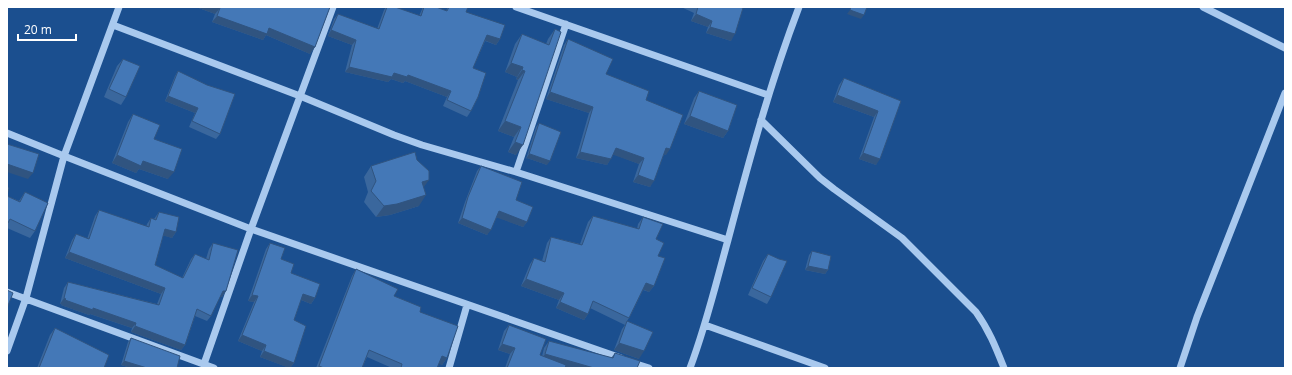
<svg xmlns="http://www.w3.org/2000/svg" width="1292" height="375" viewBox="0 0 1292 375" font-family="'Open Sans',sans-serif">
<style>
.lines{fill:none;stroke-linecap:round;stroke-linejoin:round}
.minor{stroke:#a9c9ee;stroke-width:7}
.wall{fill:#3a679d}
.shaded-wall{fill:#305480}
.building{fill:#4478b7;stroke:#305480}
</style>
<rect width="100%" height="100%" fill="#1b4f8f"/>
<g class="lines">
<!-- minor -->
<path class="minor" d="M 516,7 L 768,95
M 1203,7 L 1285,48
M 113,25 L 300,96 L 394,135 L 422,145 L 516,172 L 728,240
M 761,120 L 820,178 L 834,189 L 902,238 L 976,312 C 989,330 996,348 1004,368
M 7,133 L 64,156 L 251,229 L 621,358
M 516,172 L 566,24
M 7,292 L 214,368
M 705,325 L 825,368
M 7,351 L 26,298 L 64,156 L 119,7
M 630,362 L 649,368
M 204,364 L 251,229 L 333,7
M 449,368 L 467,305
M 690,368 C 706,326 716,283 728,240 C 749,161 770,83 799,7
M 1180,368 L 1197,317 L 1285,93"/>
</g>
<!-- wall -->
<path class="wall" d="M 196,7 L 330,7 L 315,47 L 310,54 L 266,35 L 263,40 L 212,22 L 215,14 Z
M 386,7 L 395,7 L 419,16 L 423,7 L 436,7 L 446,11 L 448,7 L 468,7 L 466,12 L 500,39 L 496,45 L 485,41 L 473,68 L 471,111 L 467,117 L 443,106 L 447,97 L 405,81 L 403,83 L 391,79 L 388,82 L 345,72 L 352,45 L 328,36 L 334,19 L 338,14 L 377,29 L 384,10 Z
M 681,7 L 739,7 L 731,41 L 706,33 L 708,27 L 691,21 L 694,13 Z
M 555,29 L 516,155 L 508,152 L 514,137 L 498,131 L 518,80 L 516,79 L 517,77 L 505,72 L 515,44 L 522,34 L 546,44 L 548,39 Z
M 568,39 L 606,74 L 646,100 L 666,155 L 664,154 L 650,187 L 633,182 L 639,164 L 613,154 L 607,165 L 576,158 L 589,113 L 546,99 L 564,45 Z
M 123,59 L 126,97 L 121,105 L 104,97 L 117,66 Z
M 178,71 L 220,134 L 216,139 L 189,127 L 195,113 L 165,101 L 175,76 Z
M 844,78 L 901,101 L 876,165 L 859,159 L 874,117 L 833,102 L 839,85 Z
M 699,91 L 728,131 L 723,138 L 684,124 L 694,98 Z
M 133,114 L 154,139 L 168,179 L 139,169 L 136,173 L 112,163 L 128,122 Z
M 539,123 L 547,165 L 527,158 L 526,159 L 536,127 Z
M 371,166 L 419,206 L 390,215 L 376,217 L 364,202 L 368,192 L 364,177 Z
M 481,166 L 516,200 L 527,222 L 523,227 L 497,217 L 487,235 L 458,223 L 465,202 L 477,171 Z
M 25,192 L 35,231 L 30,238 L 7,228 L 7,196 L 19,201 Z
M 99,210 L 146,227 L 147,224 L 151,218 L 154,219 L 159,212 L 176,232 L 172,238 L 163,235 L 155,265 L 182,278 L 191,259 L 195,254 L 206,259 L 209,249 L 213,243 L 226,291 L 222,297 L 220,296 L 211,316 L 207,321 L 195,316 L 185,345 L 181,350 L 131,332 L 132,328 L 90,314 L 89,315 L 61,305 L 62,304 L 60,304 L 64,288 L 68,282 L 157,304 L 161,294 L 65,258 L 72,240 L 76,234 L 87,239 L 95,216 Z
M 593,216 L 637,229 L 638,224 L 643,217 L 656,239 L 658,256 L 654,286 L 649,292 L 643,290 L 629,318 L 627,321 L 639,359 L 614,350 L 622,329 L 625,325 L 590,308 L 588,314 L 584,320 L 556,308 L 559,300 L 521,286 L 530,264 L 534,258 L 542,261 L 547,243 L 551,237 L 580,244 L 588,222 Z
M 270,243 L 291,273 L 315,298 L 311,304 L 301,300 L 294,320 L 294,363 L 290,368 L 260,357 L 262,351 L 238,341 L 254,302 L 248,301 L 266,249 Z
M 812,251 L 828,270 L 825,274 L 805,270 L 809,255 Z
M 768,254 L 771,297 L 767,304 L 748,295 L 763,261 Z
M 356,269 L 394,296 L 420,312 L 447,358 L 442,365 L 439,363 L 437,368 L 392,368 L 367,357 L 362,368 L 316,368 L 352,276 Z
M 509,325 L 540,355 L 542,356 L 544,348 L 549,341 L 611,358 L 615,353 L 637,368 L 505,368 L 510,354 L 498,350 L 504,331 Z
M 55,328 L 104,368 L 37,368 L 50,335 Z
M 131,338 L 177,368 L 131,368 L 121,365 L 128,342 Z"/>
<!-- shaded-wall -->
<path class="shaded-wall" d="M 196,7 L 217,7 L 220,8 L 215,14 Z
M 850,10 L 864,15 L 861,19 L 847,14 Z
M 696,14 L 712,21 L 708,27 L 691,21 Z
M 217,16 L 269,28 L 315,47 L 310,54 L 266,35 L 263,40 L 212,22 Z
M 710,27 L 735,34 L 731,41 L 706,33 Z
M 331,30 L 356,40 L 352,45 L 328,36 Z
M 487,35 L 500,39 L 496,45 L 484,40 Z
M 511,63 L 523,67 L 517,77 L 505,72 Z
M 349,67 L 408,75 L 451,91 L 447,97 L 405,81 L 403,83 L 391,79 L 388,82 L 345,72 Z
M 522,70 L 525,71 L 518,80 L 516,79 Z
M 550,92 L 593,107 L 589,113 L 546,99 Z
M 837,95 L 878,111 L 874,117 L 833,102 Z
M 168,96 L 198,108 L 195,113 L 165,101 Z
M 690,116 L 728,131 L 723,138 L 684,124 Z
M 505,121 L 521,127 L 514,137 L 498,131 Z
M 515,142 L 523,145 L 516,155 L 508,152 Z
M 616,148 L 644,158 L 639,164 L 611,154 Z
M 666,148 L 670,149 L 666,155 L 662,154 Z
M 580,152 L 611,159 L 607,165 L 576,158 Z
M 863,153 L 880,159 L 876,165 L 859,159 Z
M 529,154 L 530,154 L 550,161 L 547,165 L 527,158 L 526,159 Z
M 117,155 L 143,161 L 174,172 L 168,179 L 139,169 L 136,173 L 112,163 Z
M 7,164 L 33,173 L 28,179 L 7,172 Z
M 638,175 L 654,181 L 650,187 L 633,182 Z
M 429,180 L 421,191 L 422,182 Z
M 426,195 L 419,206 L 390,215 L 376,217 L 384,206 Z
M 499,211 L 527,222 L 523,227 L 495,217 Z
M 462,218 L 491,230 L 487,235 L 458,223 Z
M 165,229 L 176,232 L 172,238 L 161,235 Z
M 69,252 L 165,288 L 161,294 L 65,258 Z
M 808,266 L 828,270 L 825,274 L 805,270 Z
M 526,279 L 564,293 L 559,300 L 521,286 Z
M 646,283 L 654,286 L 649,292 L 642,289 Z
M 223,291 L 226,291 L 222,297 L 219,296 Z
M 303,294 L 315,298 L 311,304 L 299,299 Z
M 252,295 L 258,296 L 254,302 L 248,301 Z
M 64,298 L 66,299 L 62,304 L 60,304 Z
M 65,300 L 93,308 L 136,323 L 132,328 L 90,314 L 89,315 L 61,305 Z
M 560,302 L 588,314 L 584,320 L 556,308 Z
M 135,326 L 185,345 L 181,350 L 131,332 Z
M 242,335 L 266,345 L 262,351 L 238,341 Z
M 619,343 L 644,351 L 639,359 L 614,350 Z
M 502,344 L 515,348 L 510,354 L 498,350 Z
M 264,351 L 294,363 L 290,368 L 289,368 L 260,357 Z
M 545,354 L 594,368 L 563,368 L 540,362 Z
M 442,356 L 447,358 L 442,365 L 437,363 Z
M 124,361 L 147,368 L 131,368 L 121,365 Z
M 319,366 L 324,368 L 317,368 Z"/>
<!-- building -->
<path class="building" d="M 217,7 L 330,7 L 315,47 L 269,28 L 267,34 L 217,16 L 220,8 Z
M 387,7 L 395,7 L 421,16 L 424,7 L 436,7 L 447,11 L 449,7 L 468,7 L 466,12 L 505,25 L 500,39 L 487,35 L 473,68 L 486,73 L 478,97 L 471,111 L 447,100 L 451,91 L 408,75 L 407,77 L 394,73 L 392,77 L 349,67 L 356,40 L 331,30 L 338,14 L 379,29 Z
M 698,7 L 739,7 L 743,8 L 735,34 L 710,27 L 712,21 L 696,14 Z
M 851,7 L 867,7 L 864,15 L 850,10 Z
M 555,29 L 561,32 L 523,145 L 515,142 L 521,127 L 505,121 L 525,71 L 522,70 L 523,67 L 511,63 L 522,34 L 549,45 Z
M 568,39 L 613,59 L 606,74 L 649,91 L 646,100 L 683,115 L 670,149 L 666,148 L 654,181 L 638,175 L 644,158 L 616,148 L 611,159 L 580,152 L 593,107 L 550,92 Z
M 123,59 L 140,66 L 126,97 L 109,89 Z
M 178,71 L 207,85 L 235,94 L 220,134 L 192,121 L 198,108 L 168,96 Z
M 844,78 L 901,101 L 880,159 L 863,153 L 878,111 L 837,95 Z
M 699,91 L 737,105 L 728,131 L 690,116 Z
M 133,114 L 160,125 L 154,139 L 182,149 L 174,172 L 143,161 L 141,166 L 117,155 Z
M 539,123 L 561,132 L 550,161 L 530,154 L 529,154 Z
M 7,144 L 39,154 L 33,173 L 7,164 Z
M 415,152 L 417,160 L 429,171 L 429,180 L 422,182 L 426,195 L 397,204 L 384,206 L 371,191 L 376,181 L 371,166 Z
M 481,166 L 522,182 L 516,200 L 533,207 L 527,222 L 499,211 L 491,230 L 462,218 L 468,197 Z
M 7,187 L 9,188 L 7,195 Z
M 25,192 L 48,203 L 35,231 L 10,219 L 8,223 L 7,222 L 7,196 L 20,202 Z
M 99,210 L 149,227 L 151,218 L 156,220 L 159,212 L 179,217 L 176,232 L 165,229 L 155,265 L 183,278 L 195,254 L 209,260 L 213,243 L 238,250 L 226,291 L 223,291 L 211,316 L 197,309 L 185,345 L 135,326 L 136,323 L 93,308 L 93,310 L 65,300 L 66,299 L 64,298 L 68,282 L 159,305 L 165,288 L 69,252 L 76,234 L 89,239 Z
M 593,216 L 639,229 L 643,217 L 663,224 L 656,239 L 664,243 L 658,256 L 665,258 L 654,286 L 646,283 L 629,318 L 593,301 L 588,314 L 560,302 L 564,293 L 526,279 L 534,258 L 545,262 L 551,237 L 582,245 Z
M 270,243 L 285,248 L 281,259 L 294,264 L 291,273 L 320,284 L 315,298 L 303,294 L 294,320 L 306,326 L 294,363 L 264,351 L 266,345 L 242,335 L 258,296 L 252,295 Z
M 812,251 L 831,256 L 828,270 L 808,266 Z
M 768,254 L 779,259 L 787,261 L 771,297 L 752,288 Z
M 356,269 L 398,289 L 394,296 L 421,307 L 420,312 L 458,326 L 447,358 L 442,356 L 437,368 L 401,368 L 402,364 L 369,350 L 362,368 L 324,368 L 319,366 Z
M 7,290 L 13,293 L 7,308 Z
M 627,321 L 653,332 L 644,351 L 619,343 Z
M 509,325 L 546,339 L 540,355 L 566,365 L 565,368 L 507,368 L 515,348 L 502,344 Z
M 55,328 L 109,355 L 104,368 L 39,368 Z
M 131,338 L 180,356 L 177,368 L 147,368 L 124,361 Z
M 549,341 L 613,358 L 615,353 L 640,361 L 637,368 L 594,368 L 545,354 Z"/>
<!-- border -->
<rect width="1292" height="375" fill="none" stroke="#ffffff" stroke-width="16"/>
<!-- scale -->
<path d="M18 34v6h58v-6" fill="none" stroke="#ffffff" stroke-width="2"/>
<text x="24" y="34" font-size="12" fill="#ffffff" stroke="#1b4f8f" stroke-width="3" paint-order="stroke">20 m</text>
</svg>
